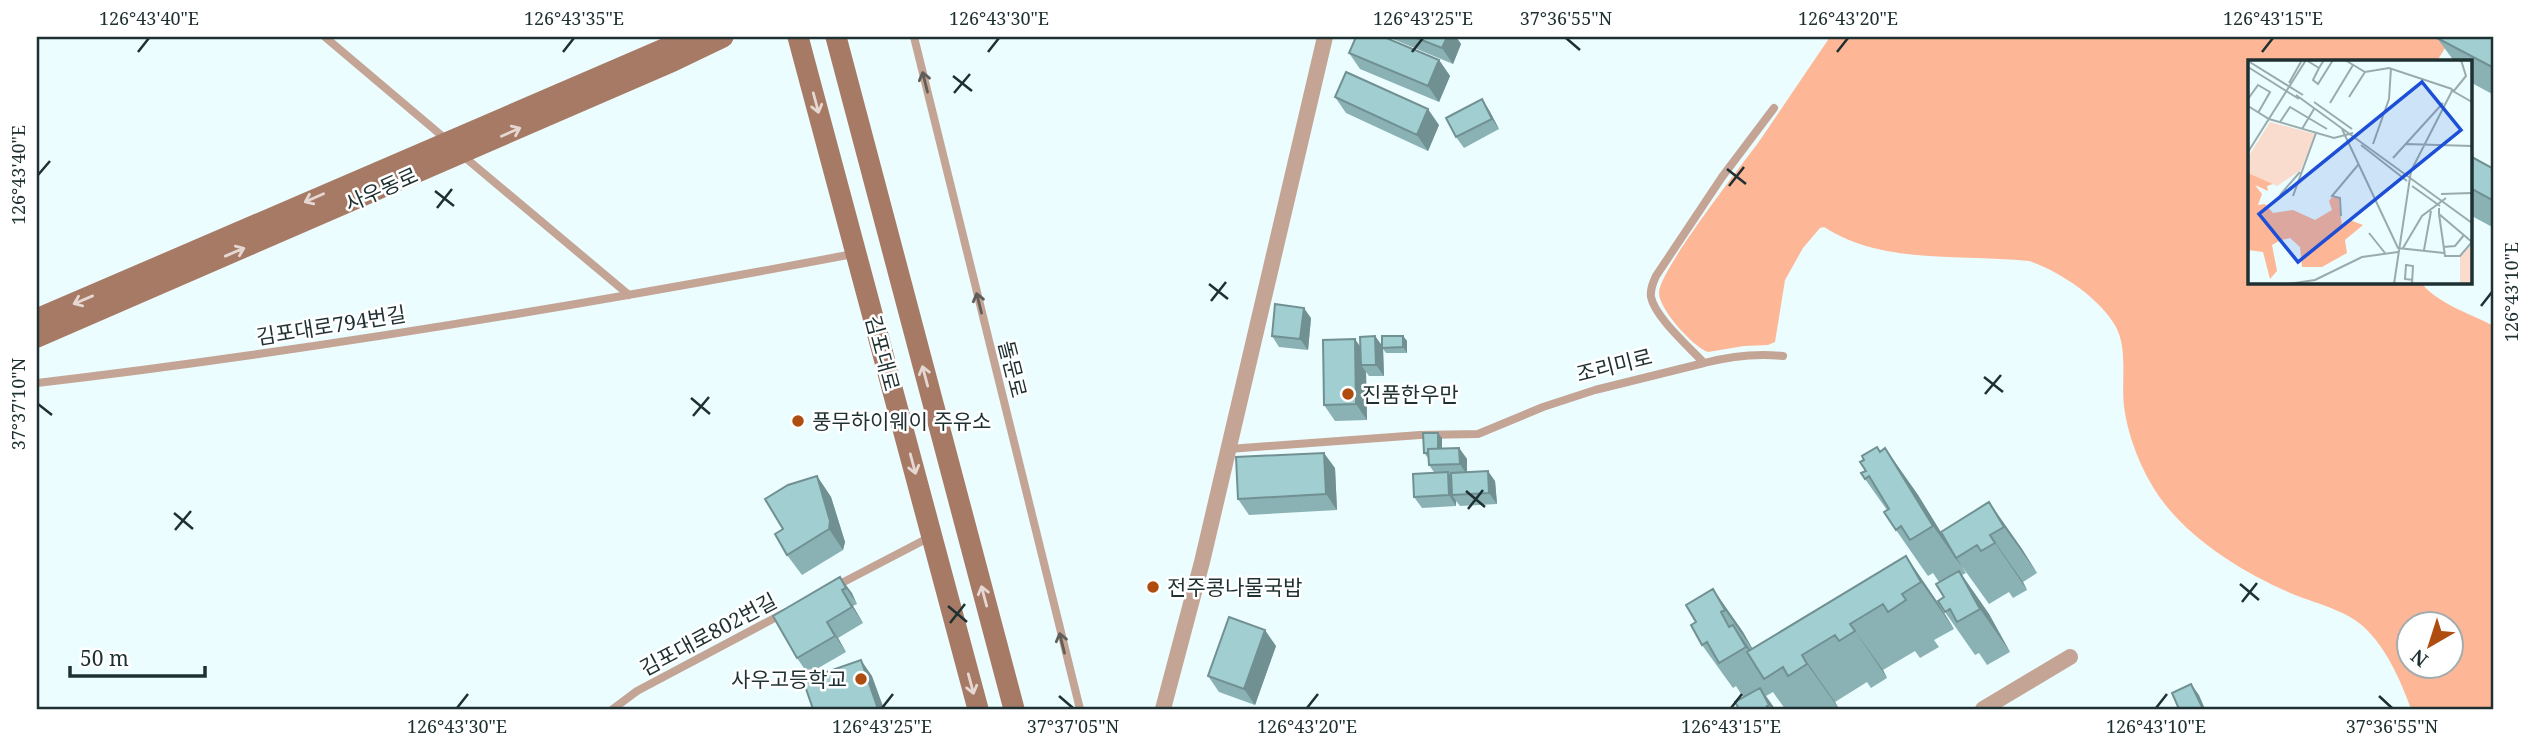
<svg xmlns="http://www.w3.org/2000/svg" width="2531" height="746" viewBox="0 0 2531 746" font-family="'Noto Serif','Noto Sans KR',serif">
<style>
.forest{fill:#feb796;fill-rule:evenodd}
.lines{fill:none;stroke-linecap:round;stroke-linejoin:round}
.lane{stroke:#c3a495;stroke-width:8}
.street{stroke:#c3a495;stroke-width:16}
.secondary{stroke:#a77a65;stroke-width:21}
.wall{fill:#8ab1b4}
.shaded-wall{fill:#719092}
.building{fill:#a1ced1;stroke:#719092;stroke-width:2}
.oneway{stroke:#605e59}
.oneway2{stroke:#e5d7d1}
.ticks{fill:none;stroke:#1e3031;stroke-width:2.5}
.poi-dot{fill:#af4d10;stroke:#fff;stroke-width:2.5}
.labels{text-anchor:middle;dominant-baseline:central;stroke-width:5;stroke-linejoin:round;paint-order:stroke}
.street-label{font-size:21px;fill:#1e3031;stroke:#fff}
.poi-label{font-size:21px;fill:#1e3031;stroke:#fff;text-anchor:start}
.inset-road{fill:none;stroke:#99abac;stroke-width:2}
.view{fill:#1d4ed8;fill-opacity:0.15;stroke:#1d4ed8;stroke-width:3.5}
.inset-edge{fill:none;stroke:#1e3031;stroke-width:3.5}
.neatline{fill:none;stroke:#1e3031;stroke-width:2.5}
.ticks-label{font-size:18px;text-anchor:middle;fill:#1e3031}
</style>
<rect width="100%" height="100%" fill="#ebfdfe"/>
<!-- forest -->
<path class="forest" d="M 1830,37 L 2452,37 L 2437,61 L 2249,61 L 2249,282 L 2421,282 C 2434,302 2473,315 2494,326 L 2494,709 L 2411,709 C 2401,682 2389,653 2368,631 C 2347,609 2315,604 2288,592 C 2243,572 2194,542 2164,503 C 2144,477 2128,439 2124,406 C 2121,381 2128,350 2116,327 C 2100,298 2059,271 2029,261 C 1962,254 1882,265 1824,227 L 1820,228 L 1803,248 L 1785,280 L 1775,342 L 1768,345 L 1744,346 L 1708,352 C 1693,347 1659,309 1659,293 C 1658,272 1741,166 1758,143 C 1782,108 1806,72 1830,37 ZM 2408,624 L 2450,624 L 2450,666 L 2408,666 Z"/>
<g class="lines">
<!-- lane -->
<path class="lane" d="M 325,37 L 448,141
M 914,37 L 1080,709
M 462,155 L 629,295
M 1704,363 C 1731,356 1756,353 1783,356
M 37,383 C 310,351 583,305 853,254
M 1229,449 L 1420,435 L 1478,434 L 1543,407 L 1595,390 L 1704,363 C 1689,347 1655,317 1651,297 C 1650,289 1653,283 1656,276 L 1722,177 L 1774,108
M 836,586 L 930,537
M 613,709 L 637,691 L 784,613"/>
<!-- street -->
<path class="street" d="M 1163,709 L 1202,562 L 1325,37
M 1983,709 L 2070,657"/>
<!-- secondary -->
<path class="secondary" d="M 798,37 L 978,709
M 836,37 L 1014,709
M 37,319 L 692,37
M 37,337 L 673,61 L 723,37"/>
</g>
<!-- wall -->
<path class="wall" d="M 1388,37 L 1456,37 L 1461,44 L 1453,64 Z
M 2494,37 L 2494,95 L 2470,82 L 2470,61 L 2454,61 L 2437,38 Z
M 1349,53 L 1439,60 L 1450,76 L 1439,102 L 1360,69 Z
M 1335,97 L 1439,125 L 1428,151 L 1346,113 Z
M 1489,110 L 1499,129 L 1464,148 L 1456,137 Z
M 2470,156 L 2494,169 L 2494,228 L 2470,215 Z
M 1311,318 L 1308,350 L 1279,347 L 1272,336 Z
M 1375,336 L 1382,346 L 1403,336 L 1407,341 L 1407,353 L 1386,353 L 1383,349 L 1384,376 L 1369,376 L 1366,372 L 1367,420 L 1335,421 L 1324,405 L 1361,348 Z
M 1442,438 L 1442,449 L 1459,448 L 1467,459 L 1467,472 L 1495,481 L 1497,504 L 1460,506 L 1456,501 L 1456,506 L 1422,508 L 1414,497 L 1434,472 L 1429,465 L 1428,458 L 1424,453 Z
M 1885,448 L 1918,495 L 1955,555 L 1989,502 L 2022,549 L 2037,573 L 2023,582 L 2027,590 L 2013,598 L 2009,592 L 1989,604 L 1956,558 L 1966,573 L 1962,575 L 1989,614 L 2010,652 L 1987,665 L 1979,653 L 1975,655 L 1945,612 L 1944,597 L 1939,582 L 1933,573 L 1928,576 L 1896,530 L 1887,510 L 1865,479 L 1866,471 L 1864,460 Z
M 1335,468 L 1337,510 L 1249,515 L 1238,499 Z
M 817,476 L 831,497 L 845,542 L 843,550 L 802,575 L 787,555 L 783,529 Z
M 1906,556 L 1938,603 L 1954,629 L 1934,640 L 1939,647 L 1920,658 L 1915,651 L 1883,670 L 1887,678 L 1871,688 L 1867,682 L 1835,702 L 1839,709 L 1785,709 L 1773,692 L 1766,696 L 1775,709 L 1739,709 L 1743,697 L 1736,686 L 1733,688 L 1702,645 L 1696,622 L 1713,589 L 1743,632 L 1752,648 Z
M 840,577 L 857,604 L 853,606 L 863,623 L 838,638 L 846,652 L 808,674 L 797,658 Z
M 1276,646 L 1255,705 L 1219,692 L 1208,676 Z"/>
<!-- shaded-wall -->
<path class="shaded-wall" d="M 1447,37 L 1456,37 L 1461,44 L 1453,64 L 1442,48 Z
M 1439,60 L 1450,76 L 1439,102 L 1428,86 Z
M 1482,99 L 1489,110 L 1499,129 L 1492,119 Z
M 1428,109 L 1439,125 L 1428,151 L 1417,135 Z
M 1304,308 L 1311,318 L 1308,350 L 1300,339 Z
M 1375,336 L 1383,347 L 1384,376 L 1376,365 Z
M 1403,336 L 1407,341 L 1407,353 L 1403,347 Z
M 1355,339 L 1366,355 L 1361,365 L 1366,372 L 1367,420 L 1356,404 Z
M 1438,433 L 1442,438 L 1442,458 L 1438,453 Z
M 1459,448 L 1467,459 L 1467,475 L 1460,464 Z
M 1885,448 L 1918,495 L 1966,573 L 1933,526 Z
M 1324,453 L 1335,468 L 1337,510 L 1326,494 Z
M 1488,471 L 1495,481 L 1497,504 L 1489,493 Z
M 1448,472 L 1455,483 L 1452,495 L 1456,501 L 1456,506 L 1449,495 Z
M 817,476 L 831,497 L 845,542 L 843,550 L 829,529 Z
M 1989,502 L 2022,549 L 2037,573 L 2004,527 Z
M 1990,535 L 2023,582 L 2027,590 L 1995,543 Z
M 1906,556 L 1938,603 L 1954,629 L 1921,582 Z
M 1959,571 L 1989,614 L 2010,652 L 1980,609 Z
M 840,577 L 852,593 L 857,604 L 846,588 Z
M 1713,589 L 1743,632 L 1755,653 L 1725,610 Z
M 842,590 L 853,606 L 863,623 L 852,607 Z
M 827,622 L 838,638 L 846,652 L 835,636 Z
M 1850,624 L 1883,670 L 1887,678 L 1855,631 Z
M 1733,625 L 1763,668 L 1767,677 L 1746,647 Z
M 1265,630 L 1276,646 L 1255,705 L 1244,689 Z
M 1802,655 L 1835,702 L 1839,709 L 1807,664 Z
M 861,660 L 872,676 L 884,709 L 878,709 Z
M 2191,684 L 2199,695 L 2205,709 L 2203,709 Z
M 1760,688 L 1775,709 L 1773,709 L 1769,705 Z"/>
<!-- building -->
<path class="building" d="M 1356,37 L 1384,37 L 1439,60 L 1428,86 L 1349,53 Z
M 1414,37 L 1447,37 L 1442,48 Z
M 2438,37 L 2494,37 L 2494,68 L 2437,38 Z
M 1346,72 L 1428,109 L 1417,135 L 1335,97 Z
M 1482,99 L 1492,119 L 1456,137 L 1446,118 Z
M 2470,156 L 2494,169 L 2494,201 L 2470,188 Z
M 1275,304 L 1304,308 L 1300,339 L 1272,336 Z
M 1375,336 L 1376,365 L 1361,365 L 1360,337 Z
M 1382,336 L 1403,336 L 1403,347 L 1382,348 Z
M 1355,339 L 1356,404 L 1324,405 L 1323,340 Z
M 1423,433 L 1438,433 L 1438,449 L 1428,449 L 1428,453 L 1424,453 Z
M 1877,447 L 1880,452 L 1885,448 L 1933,526 L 1910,540 L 1901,526 L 1896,530 L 1884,512 L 1889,509 L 1869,476 L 1865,479 L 1861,473 L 1866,471 L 1860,462 L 1864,460 L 1862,456 Z
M 1459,448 L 1460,464 L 1429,465 L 1428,449 Z
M 1324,453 L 1326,494 L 1238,499 L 1236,457 Z
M 1488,471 L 1489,493 L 1452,495 L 1451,473 Z
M 1448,472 L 1449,495 L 1414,497 L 1413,474 Z
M 817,476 L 830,521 L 829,529 L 787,555 L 775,534 L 783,529 L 765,499 L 788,485 Z
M 1989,502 L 2004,527 L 1990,535 L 1995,543 L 1981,551 L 1977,545 L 1956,558 L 1941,532 Z
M 1906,556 L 1921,582 L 1902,594 L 1906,600 L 1888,612 L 1883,604 L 1850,624 L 1855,631 L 1839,641 L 1835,635 L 1802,655 L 1807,664 L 1788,676 L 1783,667 L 1764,679 L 1747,652 Z
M 1959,571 L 1980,609 L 1957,622 L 1950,609 L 1945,612 L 1938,601 L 1944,597 L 1936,584 Z
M 840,577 L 846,588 L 842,590 L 852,607 L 827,622 L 835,636 L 797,658 L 773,616 Z
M 1713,589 L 1725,610 L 1721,612 L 1729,627 L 1733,625 L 1746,647 L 1719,663 L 1707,642 L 1702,645 L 1691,625 L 1696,622 L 1686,605 Z
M 1229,617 L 1265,630 L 1244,689 L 1208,676 Z
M 861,660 L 878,709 L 813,709 L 803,680 Z
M 2191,684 L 2203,709 L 2179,709 L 2172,693 Z
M 1760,688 L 1769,705 L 1767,706 L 1768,709 L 1739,709 L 1735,702 Z"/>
<!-- one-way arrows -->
<defs><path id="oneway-shaft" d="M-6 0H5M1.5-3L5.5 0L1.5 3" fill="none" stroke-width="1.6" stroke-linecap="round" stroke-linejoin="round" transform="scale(1.75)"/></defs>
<g class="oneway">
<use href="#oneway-shaft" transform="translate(925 82) rotate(-104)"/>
<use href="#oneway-shaft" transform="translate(979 303) rotate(-104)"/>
<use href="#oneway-shaft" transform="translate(1062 643) rotate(-104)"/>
</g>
<g class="oneway2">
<use href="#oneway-shaft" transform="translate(816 103) rotate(75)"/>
<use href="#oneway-shaft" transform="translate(511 132) rotate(-24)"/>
<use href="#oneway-shaft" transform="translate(314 198) rotate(156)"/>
<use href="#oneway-shaft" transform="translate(235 252) rotate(-23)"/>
<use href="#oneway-shaft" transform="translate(83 300) rotate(157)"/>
<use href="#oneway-shaft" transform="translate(925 376) rotate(-105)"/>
<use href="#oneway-shaft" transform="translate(913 464) rotate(75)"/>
<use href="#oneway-shaft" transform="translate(984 596) rotate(-105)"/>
<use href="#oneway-shaft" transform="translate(971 684) rotate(75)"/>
</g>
<!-- ticks -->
<path class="ticks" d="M 1566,38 L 1580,50M 138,52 L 149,38M 563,52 L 574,38M 988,52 L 999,38M 1412,52 L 1423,38M 1837,52 L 1848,38M 2262,52 L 2273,38M 953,76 L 972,91M 954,93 L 970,74M 1727,169 L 1746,184M 38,175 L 50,161M 1729,186 L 1744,167M 435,191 L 454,206M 437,208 L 452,189M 1209,284 L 1228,299M 1211,301 L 1226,282M 2481,306 L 2492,292M 1984,377 L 2003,392M 1985,394 L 2001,375M 691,398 L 710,414M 38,404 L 52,415M 693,416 L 709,397M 1466,491 L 1485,507M 1468,509 L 1483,490M 174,513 L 193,529M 175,530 L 191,511M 2240,584 L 2259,600M 2242,602 L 2257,583M 948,606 L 967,622M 950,623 L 965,604M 1059,696 L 1073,708M 2379,696 L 2392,708M 457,708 L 468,694M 882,708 L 893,694M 1307,708 L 1318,694M 1731,708 L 1742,694M 2156,708 L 2167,694"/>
<!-- markers -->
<g class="poi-dot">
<circle cx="1348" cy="394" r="7"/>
<circle cx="798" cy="421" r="7"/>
<circle cx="1153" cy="587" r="7"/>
<circle cx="861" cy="679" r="7"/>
</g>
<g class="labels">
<!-- street labels -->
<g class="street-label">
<text transform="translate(381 189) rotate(-24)">사우동로</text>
<text transform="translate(331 325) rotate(-9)">김포대로794번길</text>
<text transform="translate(883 353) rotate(75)">김포대로</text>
<text transform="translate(1614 365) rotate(-14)">조리미로</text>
<text transform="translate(1013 369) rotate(76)">돌문로</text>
<text transform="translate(708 634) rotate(-28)">김포대로802번길</text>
</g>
<!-- poi labels -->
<g class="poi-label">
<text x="1362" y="394">진품한우만</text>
<text x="812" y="421">풍무하이웨이 주유소</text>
<text x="1167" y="587">전주콩나물국밥</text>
<text x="847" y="679" text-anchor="end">사우고등학교</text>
</g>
</g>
<!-- overview -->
<g transform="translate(2248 60)">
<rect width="224" height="224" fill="#ebfdfe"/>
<path d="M 22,62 L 67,74 L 53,110 L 29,126 L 0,113 L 0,97 ZM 224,184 L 224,224 L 212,224 L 212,197 Z" fill="#f9dcce"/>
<path d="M 0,113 L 25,124 L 19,126 L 20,131 L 7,125 L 14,134 L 10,145 L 17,144 L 25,153 L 45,150 L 67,160 L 84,150 L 81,141 L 84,137 L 91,138 L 94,168 L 102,160 L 115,165 L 97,180 L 99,193 L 74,207 L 54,207 L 52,187 L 42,178 L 33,180 L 24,185 L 29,211 L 22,219 L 15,192 L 0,190 Z" fill="#feb796"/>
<path class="inset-road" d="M 58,0 L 71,8 L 76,0M 97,0 L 117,12 L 141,8 L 204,29M 0,1 L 55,35M 0,7 L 51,39M 71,8 L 65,20 L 70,24 L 85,0M 41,23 L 54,0M 203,30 L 224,42M 205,32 L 218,16 L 213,0M 48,35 L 224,163M 101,37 L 117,12M 0,39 L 10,25 L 22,32 L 10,53M 66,42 L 104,69M 82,43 L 105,5M 0,46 L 21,59 L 86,78 L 105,73M 32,62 L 42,47 L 79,69M 54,69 L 66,49M 94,69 L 150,188 L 196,193M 125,84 L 141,39 L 143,8M 157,84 L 224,86M 113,85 L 159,121M 0,92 L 58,0M 145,98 L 195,43M 164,126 L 192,146M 193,134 L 224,133M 32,135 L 52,112M 45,136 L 68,73M 191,148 L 191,154 L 224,182M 191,154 L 197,196 L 212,196 L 224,182M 93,156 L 92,138 L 84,136 L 110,105M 121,173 L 137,193M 195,187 L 207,186 L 216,175M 155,188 L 174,156 L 198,138M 176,190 L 183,151M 40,224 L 67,220 L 114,197 L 150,192M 146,224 L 163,111 L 205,29M 164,224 L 165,206 L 158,205 L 157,219 L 165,220"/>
<path class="view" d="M 174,22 L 213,70 L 50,202 L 11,154 Z"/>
<rect width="224" height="224" class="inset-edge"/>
</g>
<!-- border -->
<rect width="2531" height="746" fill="none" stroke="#ffffff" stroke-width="77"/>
<!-- north arrow -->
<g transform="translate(2430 645) rotate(219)"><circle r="33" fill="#ffffff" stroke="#a5acad" stroke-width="2"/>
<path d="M0-5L12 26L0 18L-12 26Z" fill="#af4d10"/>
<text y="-10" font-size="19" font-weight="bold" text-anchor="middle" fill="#1e3031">N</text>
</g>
<!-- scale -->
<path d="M70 666v10h135v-10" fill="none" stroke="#1e3031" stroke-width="3.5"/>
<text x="80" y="666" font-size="21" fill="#1e3031" stroke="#ffffff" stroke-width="5" paint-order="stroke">50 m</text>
<rect x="38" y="38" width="2454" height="670" class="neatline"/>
<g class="ticks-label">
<text x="149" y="25">126°43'40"E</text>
<text x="574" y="25">126°43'35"E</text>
<text x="999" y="25">126°43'30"E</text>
<text x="1423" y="25">126°43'25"E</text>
<text x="1566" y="25">37°36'55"N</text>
<text x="1848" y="25">126°43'20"E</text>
<text x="2273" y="25">126°43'15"E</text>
<text transform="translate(19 175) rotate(-90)" y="6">126°43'40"E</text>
<text transform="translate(2512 292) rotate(-90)" y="6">126°43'10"E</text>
<text transform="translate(19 404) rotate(-90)" y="6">37°37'10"N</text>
<text x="457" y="733">126°43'30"E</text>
<text x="882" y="733">126°43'25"E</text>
<text x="1073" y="733">37°37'05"N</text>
<text x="1307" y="733">126°43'20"E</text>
<text x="1731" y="733">126°43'15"E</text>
<text x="2156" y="733">126°43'10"E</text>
<text x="2392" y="733">37°36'55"N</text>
</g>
</svg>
